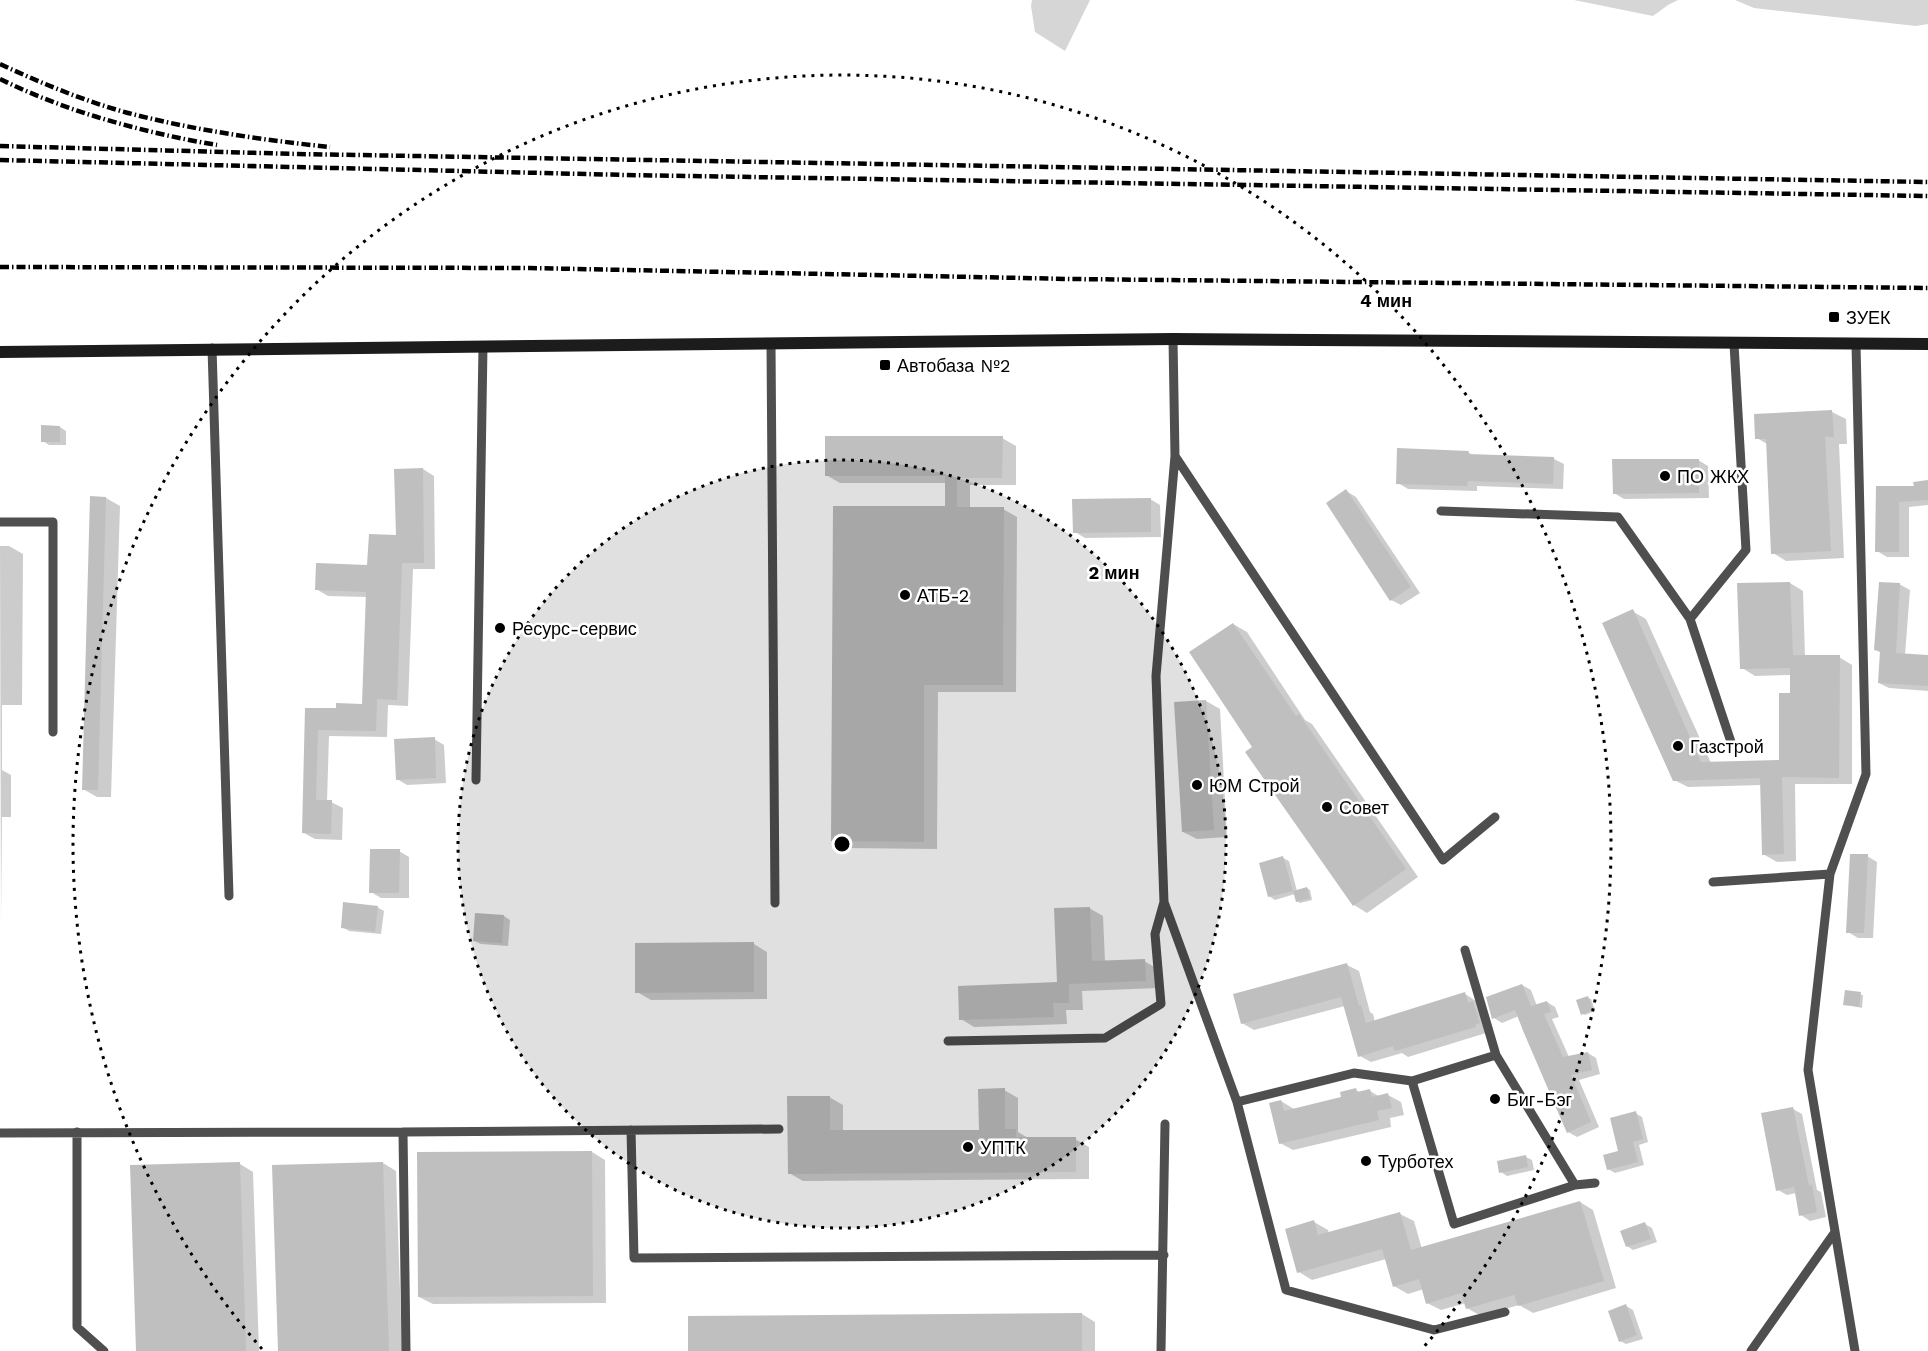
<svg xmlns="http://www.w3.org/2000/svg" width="1928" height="1351" viewBox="0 0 1928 1351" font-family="'Work Sans',sans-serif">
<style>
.green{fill:#d6d6d6}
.shadow{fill:#0003}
.building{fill:#bfbfbf}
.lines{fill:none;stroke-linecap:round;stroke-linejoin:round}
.lane{stroke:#4f4f4f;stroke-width:9}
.secondary{stroke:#1c1c1c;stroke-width:12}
.rail{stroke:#000;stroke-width:4.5;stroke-dasharray:9 3 1.5 3;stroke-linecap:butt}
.ring{fill:none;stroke:#000;stroke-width:3;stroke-dasharray:3 6}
.poi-dot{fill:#000;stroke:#fff;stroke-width:2}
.labels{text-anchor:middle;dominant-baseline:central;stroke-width:5;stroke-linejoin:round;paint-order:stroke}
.poi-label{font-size:18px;fill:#000;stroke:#fff;text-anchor:start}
.centre{fill:#000;stroke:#fff;stroke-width:3}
.ring-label{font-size:18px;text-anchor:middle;font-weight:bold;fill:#000;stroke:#fff;stroke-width:5;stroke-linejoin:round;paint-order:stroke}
</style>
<rect width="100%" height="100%" fill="#fff"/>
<!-- green -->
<path class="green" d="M 1032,0 L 1090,0 L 1065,51 L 1035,32 L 1031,6 Z
M 1574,0 L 1678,0 L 1668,5 L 1653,16 Z
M 1735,0 L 1928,0 L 1928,24 L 1916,26 L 1754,8 Z"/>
<!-- shadow -->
<path class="shadow" d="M 1832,412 L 1846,419 L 1847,444 L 1839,444 L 1844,558 L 1786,561 L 1773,553 L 1767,444 L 1757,438 Z
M 60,427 L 66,431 L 66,445 L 49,445 L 43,441 Z
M 1002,438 L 1016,446 L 1016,485 L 970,485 L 970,509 L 1003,509 L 1017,517 L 1016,692 L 938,692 L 937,849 L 846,848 L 833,841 L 947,508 L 947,483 L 840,483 L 826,475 Z
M 1468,452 L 1474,456 L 1554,459 L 1564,464 L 1563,489 L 1477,486 L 1477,491 L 1408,489 L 1398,483 Z
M 1698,460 L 1708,466 L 1709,498 L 1624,499 L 1614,493 Z
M 423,469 L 434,476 L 435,569 L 413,569 L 408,706 L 388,705 L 387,737 L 329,736 L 327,802 L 331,802 L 343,808 L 342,840 L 315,839 L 304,833 L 306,709 L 338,710 L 363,705 L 367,597 L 328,596 L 316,589 L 369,567 L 397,536 L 395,470 Z
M 1928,482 L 1928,505 L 1909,507 L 1909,557 L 1887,557 L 1877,551 L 1877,487 L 1915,488 Z
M 1346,491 L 1356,497 L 1420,593 L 1401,605 L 1391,600 Z
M 92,498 L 106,498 L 120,506 L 111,797 L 97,797 L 83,789 Z
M 1150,499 L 1160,505 L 1161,537 L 1085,538 L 1075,532 Z
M 0,546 L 9,546 L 23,554 L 22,705 L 2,705 L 2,770 L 11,775 L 11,817 L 2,817 L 1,924 Z
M 1790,583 L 1803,591 L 1805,657 L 1839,657 L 1852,665 L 1852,784 L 1795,784 L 1796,861 L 1777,862 L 1763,854 L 1762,785 L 1688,787 L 1674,780 L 1632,611 L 1646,619 L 1711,763 L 1780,761 L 1791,694 L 1791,675 L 1755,676 L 1742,668 Z
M 1899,584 L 1910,590 L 1905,655 L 1928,656 L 1928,691 L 1889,688 L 1879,683 L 1881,653 L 1876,650 Z
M 1233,624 L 1247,632 L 1305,720 L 1312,724 L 1418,877 L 1367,913 L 1354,905 L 1254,747 Z
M 1206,701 L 1220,709 L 1227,837 L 1197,839 L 1183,832 Z
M 434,739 L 444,745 L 446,783 L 407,785 L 397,779 Z
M 399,851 L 409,857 L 409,898 L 381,898 L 371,892 Z
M 1867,856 L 1877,862 L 1873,938 L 1858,938 L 1848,932 Z
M 1283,858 L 1289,861 L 1297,891 L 1307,888 L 1310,890 L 1312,900 L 1300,903 L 1297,901 L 1295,894 L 1275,900 L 1269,896 Z
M 377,907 L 384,911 L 381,934 L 349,931 L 342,927 Z
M 1089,908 L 1103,916 L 1105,962 L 1144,961 L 1158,969 L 1159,988 L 1082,991 L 1083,1010 L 1066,1010 L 1067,1024 L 974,1027 L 961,1019 L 1058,984 Z
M 504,916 L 510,920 L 508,946 L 481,944 L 474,941 Z
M 754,944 L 767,952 L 767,999 L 651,1000 L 637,992 Z
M 1347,965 L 1359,971 L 1370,1012 L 1373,1014 L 1375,1022 L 1465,994 L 1476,1001 L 1486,1033 L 1408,1057 L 1402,1053 L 1371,1062 L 1360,1056 L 1345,1006 L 1254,1030 L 1242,1023 Z
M 1522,985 L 1531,990 L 1537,1006 L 1547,1002 L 1555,1007 L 1559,1017 L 1552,1019 L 1569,1057 L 1588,1053 L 1596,1058 L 1600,1074 L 1579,1080 L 1599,1127 L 1577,1137 L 1568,1132 L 1519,1016 L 1502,1023 L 1494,1018 Z
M 1847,992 L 1863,995 L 1862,1008 L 1845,1004 Z
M 1588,998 L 1591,999 L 1595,1011 L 1585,1015 L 1582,1013 Z
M 1004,1090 L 1018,1098 L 1018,1132 L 1030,1139 L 1075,1139 L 1089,1147 L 1089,1179 L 803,1181 L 789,1173 L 829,1097 L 843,1105 L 843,1132 L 980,1131 Z
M 1356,1090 L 1361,1093 L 1370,1091 L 1380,1097 L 1388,1095 L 1401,1102 L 1404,1115 L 1390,1118 L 1391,1127 L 1293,1150 L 1280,1143 L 1281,1101 L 1294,1109 L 1343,1098 Z
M 1793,1109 L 1802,1114 L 1817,1190 L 1821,1192 L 1826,1217 L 1810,1221 L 1801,1215 L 1796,1193 L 1787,1195 L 1778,1190 Z
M 1635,1113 L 1642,1117 L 1648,1142 L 1639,1145 L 1644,1165 L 1615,1173 L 1608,1169 L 1620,1153 Z
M 592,1152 L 605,1160 L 606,1303 L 433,1304 L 419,1297 Z
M 1526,1157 L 1532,1160 L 1534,1170 L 1507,1176 L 1501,1172 Z
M 383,1163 L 396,1171 L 402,1351 L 279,1351 Z
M 240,1164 L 253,1172 L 259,1351 L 137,1351 Z
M 1580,1202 L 1593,1210 L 1616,1288 L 1533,1313 L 1519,1305 L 1481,1316 L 1467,1308 L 1466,1303 L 1441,1310 L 1427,1303 L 1424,1289 L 1408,1294 L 1394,1286 L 1386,1259 L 1312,1280 L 1299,1272 L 1314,1222 L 1328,1230 L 1329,1234 L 1400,1214 L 1414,1221 L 1422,1249 Z
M 1645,1224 L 1652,1228 L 1657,1242 L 1633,1250 L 1627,1246 Z
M 1626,1306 L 1633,1310 L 1643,1339 L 1626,1344 L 1620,1341 Z
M 1082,1314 L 1095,1322 L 1095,1351 L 689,1351 Z"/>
<!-- building -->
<path class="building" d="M 1832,410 L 1834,437 L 1825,437 L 1831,551 L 1771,554 L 1766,439 L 1755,439 L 1754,414 Z
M 41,425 L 60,426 L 60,442 L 41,442 Z
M 825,436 L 1003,436 L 1002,478 L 957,478 L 957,507 L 1004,507 L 1003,685 L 924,685 L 924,842 L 831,841 L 833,506 L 945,506 L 945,476 L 825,476 Z
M 1397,448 L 1469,451 L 1468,454 L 1554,457 L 1553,484 L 1468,481 L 1467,486 L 1396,484 Z
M 1612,459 L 1699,459 L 1699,493 L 1613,494 Z
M 423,468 L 424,563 L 402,563 L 397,700 L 377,699 L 376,731 L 318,730 L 316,800 L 332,800 L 331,834 L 302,833 L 305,708 L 336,708 L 336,703 L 362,704 L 366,592 L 315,590 L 316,563 L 367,565 L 369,534 L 396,535 L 394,469 Z
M 1928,480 L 1928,500 L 1899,502 L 1899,552 L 1875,552 L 1876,486 L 1914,486 L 1913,482 Z
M 1346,489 L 1411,587 L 1390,601 L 1326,503 Z
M 90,496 L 106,497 L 98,790 L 82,790 Z
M 1151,498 L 1151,532 L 1073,533 L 1072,499 Z
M 1790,582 L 1793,655 L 1840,655 L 1839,778 L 1782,777 L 1784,854 L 1762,855 L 1760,778 L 1673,781 L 1602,623 L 1633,609 L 1701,762 L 1779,760 L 1779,693 L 1790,693 L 1790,668 L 1740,669 L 1737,583 Z
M 1879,582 L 1900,583 L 1896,653 L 1928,655 L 1928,686 L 1878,683 L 1880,651 L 1874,650 Z
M 1233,623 L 1296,716 L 1299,714 L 1406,869 L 1353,906 L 1245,752 L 1252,747 L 1189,652 Z
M 1206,700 L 1214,830 L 1182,832 L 1174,702 Z
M 435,737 L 436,778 L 396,780 L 394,739 Z
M 370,849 L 400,849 L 399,893 L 369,893 Z
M 1850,854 L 1868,854 L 1864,933 L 1846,933 Z
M 1283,856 L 1293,891 L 1268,897 L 1259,863 Z
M 1307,887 L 1310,898 L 1296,902 L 1293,891 Z
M 343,902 L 378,906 L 375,932 L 341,928 Z
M 1090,907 L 1092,961 L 1145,959 L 1146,981 L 1069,984 L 1069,1003 L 1053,1003 L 1054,1017 L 959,1020 L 958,986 L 1057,982 L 1054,908 Z
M 475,913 L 504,915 L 502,943 L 473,941 Z
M 754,942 L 754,992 L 635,993 L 635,943 Z
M 1347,963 L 1359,1006 L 1361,1005 L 1366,1023 L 1465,992 L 1468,1003 L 1473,1001 L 1480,1023 L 1475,1025 L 1476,1027 L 1395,1051 L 1393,1046 L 1358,1057 L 1341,997 L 1241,1024 L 1233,994 Z
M 1522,984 L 1531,1006 L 1547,1001 L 1551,1012 L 1544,1014 L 1563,1057 L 1588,1052 L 1592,1070 L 1571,1075 L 1591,1122 L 1567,1133 L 1524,1033 L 1515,1010 L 1492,1019 L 1486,997 Z
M 1845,990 L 1861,992 L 1859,1007 L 1843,1005 Z
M 1588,996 L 1593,1010 L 1581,1015 L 1576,1000 Z
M 1005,1088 L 1005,1129 L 1016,1129 L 1016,1137 L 1076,1137 L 1076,1172 L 788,1174 L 787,1096 L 830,1096 L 830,1130 L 979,1130 L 978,1089 Z
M 1356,1088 L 1357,1092 L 1370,1089 L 1372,1097 L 1388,1093 L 1392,1108 L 1377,1111 L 1379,1120 L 1279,1144 L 1269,1103 L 1281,1100 L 1284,1111 L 1341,1097 L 1340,1092 Z
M 1793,1107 L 1809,1186 L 1812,1185 L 1817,1212 L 1799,1216 L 1794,1187 L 1776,1191 L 1761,1113 Z
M 1636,1111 L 1643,1139 L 1633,1142 L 1638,1162 L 1607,1170 L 1603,1155 L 1618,1151 L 1610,1118 Z
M 592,1151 L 593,1296 L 418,1297 L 417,1152 Z
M 1526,1155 L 1528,1167 L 1499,1173 L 1497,1161 Z
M 240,1162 L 246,1351 L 136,1351 L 130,1165 Z
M 383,1162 L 389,1351 L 278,1351 L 272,1165 Z
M 1580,1201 L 1604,1281 L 1518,1306 L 1514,1295 L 1466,1309 L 1461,1293 L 1426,1304 L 1419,1279 L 1393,1287 L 1382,1249 L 1297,1273 L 1285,1229 L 1314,1220 L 1318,1235 L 1400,1212 L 1411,1250 Z
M 1645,1222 L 1651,1239 L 1626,1247 L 1620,1231 Z
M 1626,1304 L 1637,1335 L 1619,1342 L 1608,1311 Z
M 1082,1313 L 1082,1351 L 688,1351 L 688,1316 Z"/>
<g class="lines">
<!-- lane -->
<path class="lane" d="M 1173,339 L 1175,456 L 1156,676 L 1164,902 L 1237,1102 L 1286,1290 L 1434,1330 L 1505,1312
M 771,343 L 775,903
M 212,348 L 229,896
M 1175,456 L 1443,860 L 1495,817
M 1441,511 L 1618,517 L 1690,619 L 1732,745
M 0,522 L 53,522 L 53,732
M 1690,619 L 1746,550 L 1734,344
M 476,780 L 483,346
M 1713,882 L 1830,874
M 1465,950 L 1496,1055
M 948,1041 L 1105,1038 L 1161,1004 L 1155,934 L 1164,902
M 1412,1081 L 1496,1055 L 1575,1185
M 1237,1102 L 1354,1073 L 1412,1081 L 1454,1224 L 1575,1185 L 1595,1183
M 631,1130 L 634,1258 L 1164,1255
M 77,1132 L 77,1327 L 104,1351
M 403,1132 L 406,1351
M 0,1133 L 403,1132 L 779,1129
M 1161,1351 L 1165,1124
M 1751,1351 L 1835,1232
M 1855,1351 L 1808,1070 L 1830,874 L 1866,774 L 1856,344"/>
<!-- secondary -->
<path class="secondary" d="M 0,352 L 1173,339 L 1928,344"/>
<!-- rail -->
<path class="rail" d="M 0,64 C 41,83 84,101 128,113 C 194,130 262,140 330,147
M 0,79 C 67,112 145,133 217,145
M 0,146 L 298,154 L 1928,182
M 0,160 L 627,175 L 1928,196
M 0,267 L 530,268 L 1071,279 L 1928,288"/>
</g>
<!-- distance rings -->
<circle cx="842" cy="844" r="384" fill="#000" fill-opacity=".12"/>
<g class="ring">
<circle cx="842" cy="844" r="384"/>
<path d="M262 1349A769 769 0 1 1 1422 1349"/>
</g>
<!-- markers -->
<g class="poi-dot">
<rect x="1828" y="311" width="12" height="12" rx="3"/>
<rect x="879" y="359" width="12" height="12" rx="3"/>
<circle cx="1665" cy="476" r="6"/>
<circle cx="905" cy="595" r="6"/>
<circle cx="500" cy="628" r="6"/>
<circle cx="1678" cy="746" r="6"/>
<circle cx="1197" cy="785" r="6"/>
<circle cx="1327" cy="807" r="6"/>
<circle cx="1495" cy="1099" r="6"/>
<circle cx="968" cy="1147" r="6"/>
<circle cx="1366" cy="1161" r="6"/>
</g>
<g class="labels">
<!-- poi labels -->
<g class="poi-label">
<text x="1846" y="317">ЗУЕК</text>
<text x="897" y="365">Автобаза №2</text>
<text x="1677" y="476">ПО ЖКХ</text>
<text x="917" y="595">АТБ-2</text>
<text x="512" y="628">Ресурс-сервис</text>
<text x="1690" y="746">Газстрой</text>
<text x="1209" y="785">ЮМ Строй</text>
<text x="1339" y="807">Совет</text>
<text x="1507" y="1099">Биг-Бэг</text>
<text x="980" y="1147">УПТК</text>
<text x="1378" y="1161">Турботех</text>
</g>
</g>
<circle cx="842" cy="844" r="9" class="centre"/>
<g class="ring-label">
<text x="1386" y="307">4 мин</text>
<text x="1114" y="579">2 мин</text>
</g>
</svg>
